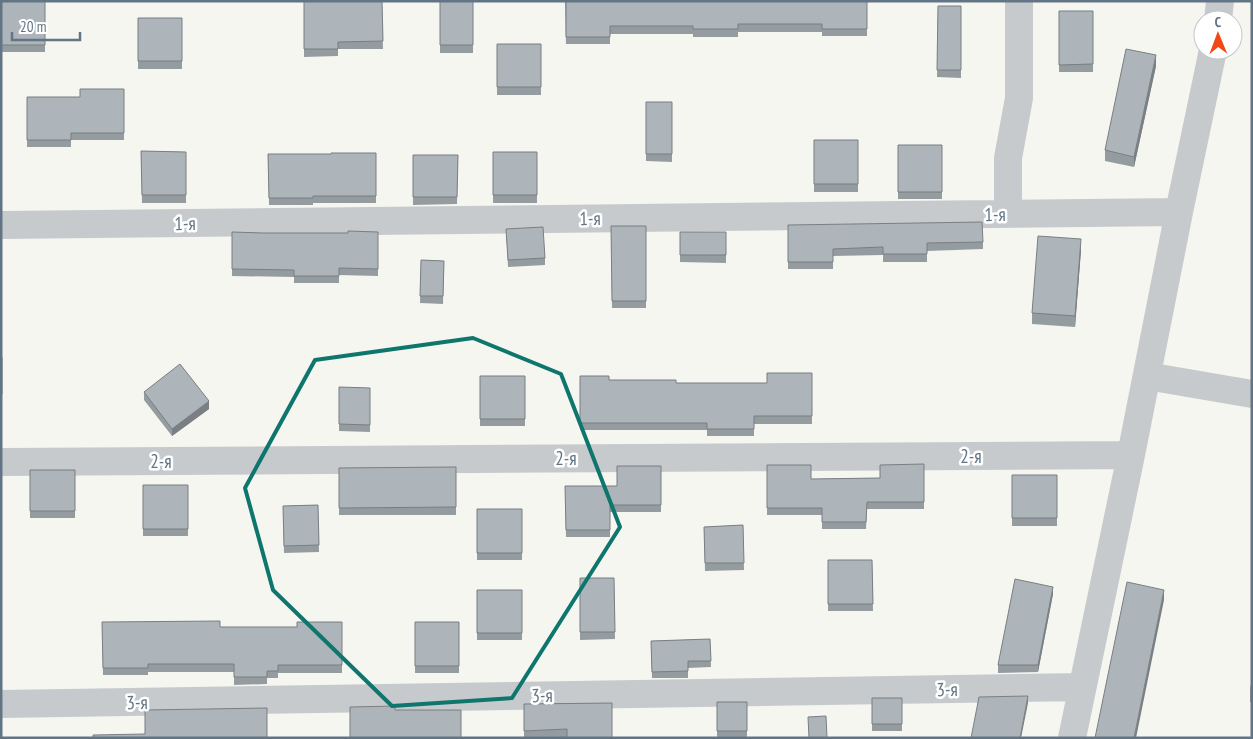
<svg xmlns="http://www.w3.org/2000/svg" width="1253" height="739" viewBox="0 0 1253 739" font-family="'PT Sans Narrow',sans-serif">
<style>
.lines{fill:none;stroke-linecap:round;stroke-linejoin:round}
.minor{stroke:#c7cacd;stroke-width:28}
.wall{fill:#959ca0}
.shaded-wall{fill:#797f82}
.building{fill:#adb5ba;stroke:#797f82}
.marked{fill:none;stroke:#0f766e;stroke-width:4;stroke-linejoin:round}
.labels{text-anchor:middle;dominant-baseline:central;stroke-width:5;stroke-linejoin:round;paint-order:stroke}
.street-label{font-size:19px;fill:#627585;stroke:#fff}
</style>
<rect width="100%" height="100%" fill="#f6f6f1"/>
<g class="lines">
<!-- minor -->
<path class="minor" d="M 1218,20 L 1220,1
M 1008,214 L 1008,158 L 1019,98 L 1019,1
M 1,225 L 1179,212
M 1147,376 L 1252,394
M 1,462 L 1131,455
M 1,704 L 1082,687
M 1072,738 L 1131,455 L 1179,212 L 1213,50"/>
</g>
<!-- wall -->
<path class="wall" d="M 1,1 L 45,1 L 45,52 L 1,52 Z
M 304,1 L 382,1 L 383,49 L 338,49 L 338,56 L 304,57 Z
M 440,1 L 473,1 L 473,53 L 440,53 Z
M 565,1 L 867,1 L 867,36 L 822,36 L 822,32 L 738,32 L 738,37 L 693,37 L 693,34 L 610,34 L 610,44 L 566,44 Z
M 938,6 L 961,6 L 961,78 L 937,77 Z
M 1059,11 L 1093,11 L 1093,72 L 1059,72 Z
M 138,18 L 182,18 L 182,69 L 138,69 Z
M 497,44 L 541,44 L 541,95 L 497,95 Z
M 1156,66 L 1134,167 L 1105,161 L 1105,150 Z
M 124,89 L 124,140 L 71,140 L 71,147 L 27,147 L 27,97 L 80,97 Z
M 646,102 L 672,102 L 672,162 L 646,161 Z
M 814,140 L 858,140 L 858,192 L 814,192 Z
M 898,145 L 942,145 L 942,199 L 898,199 Z
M 141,151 L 186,152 L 186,203 L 142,203 Z
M 493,152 L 537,152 L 537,203 L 493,203 Z
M 376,153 L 376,203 L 313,203 L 313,205 L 269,205 L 268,154 L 331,154 Z
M 413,155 L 458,155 L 457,204 L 413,205 Z
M 788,225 L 983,242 L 983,249 L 927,251 L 927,262 L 883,262 L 883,255 L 833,256 L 833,269 L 788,269 Z
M 611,226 L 646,226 L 646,308 L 612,308 Z
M 506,229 L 545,258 L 545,265 L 508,267 Z
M 232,232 L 263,233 L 348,233 L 378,232 L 378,276 L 339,275 L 339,283 L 294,283 L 294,277 L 232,276 Z
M 680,232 L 726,232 L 726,263 L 680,262 Z
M 1081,250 L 1075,327 L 1032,324 L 1032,313 Z
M 421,260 L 444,261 L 443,304 L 420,303 Z
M 812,373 L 812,424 L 754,424 L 754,436 L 707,436 L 707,430 L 580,430 L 580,376 L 609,380 L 676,383 L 767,383 Z
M 480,376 L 525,376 L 525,426 L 480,426 Z
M 339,387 L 370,388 L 370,432 L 339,431 Z
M 144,392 L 209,409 L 172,436 L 144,400 Z
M 924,464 L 924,509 L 867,509 L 866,529 L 822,529 L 822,515 L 767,515 L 767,465 L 811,479 L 880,478 Z
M 661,466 L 661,512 L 610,512 L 610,537 L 566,537 L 565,486 L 617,486 Z
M 456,467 L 456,515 L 339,515 L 339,468 Z
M 30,470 L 75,470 L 75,518 L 30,518 Z
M 1012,475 L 1057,475 L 1057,526 L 1012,526 Z
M 143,485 L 188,485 L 188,536 L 143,536 Z
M 318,505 L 319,552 L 284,553 L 283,506 Z
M 477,509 L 522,509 L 522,560 L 477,560 Z
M 743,525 L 744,570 L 705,571 L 704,527 Z
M 828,560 L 872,560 L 873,611 L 828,611 Z
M 580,578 L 614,578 L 615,639 L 580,640 Z
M 477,590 L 522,590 L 522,640 L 477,640 Z
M 1053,594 L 1038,672 L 998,673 L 998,665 Z
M 102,622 L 220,627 L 297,627 L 342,622 L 342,673 L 278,673 L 278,678 L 267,678 L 267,684 L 234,685 L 234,672 L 148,672 L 148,675 L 103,675 Z
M 415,622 L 459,622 L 459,673 L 415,673 Z
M 710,639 L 711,667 L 688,668 L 688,678 L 652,678 L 651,641 Z
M 1252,680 L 1252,702 L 1250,702 L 1250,688 Z
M 872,698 L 902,698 L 902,731 L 872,731 Z
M 717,702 L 747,702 L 747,738 L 717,738 Z
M 612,703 L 567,737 L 524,738 L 524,704 Z"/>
<!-- shaded-wall -->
<path class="shaded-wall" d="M 1156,55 L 1156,66 L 1134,167 L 1134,157 Z
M 1081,239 L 1081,250 L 1075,327 L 1075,316 Z
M 209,401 L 209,409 L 172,436 L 172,429 Z
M 1053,587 L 1053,594 L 1038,672 L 1038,665 Z
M 1164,590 L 1164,600 L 1136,738 L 1134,738 Z
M 1028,696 L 1028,703 L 1021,738 L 1020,738 Z"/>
<!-- building -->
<path class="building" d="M 1,1 L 45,1 L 45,45 L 1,45 Z
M 304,1 L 382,1 L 383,41 L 338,42 L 338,49 L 304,49 Z
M 440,1 L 473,1 L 473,45 L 440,45 Z
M 566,1 L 867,1 L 867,29 L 822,29 L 822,24 L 738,24 L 738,29 L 693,29 L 693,26 L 610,26 L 610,37 L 566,37 Z
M 938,6 L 961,6 L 961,70 L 937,70 Z
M 1059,11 L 1093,11 L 1093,64 L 1059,65 Z
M 138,18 L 182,18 L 182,61 L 138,61 Z
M 497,44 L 541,44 L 541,87 L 497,87 Z
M 1126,49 L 1156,55 L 1134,157 L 1105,150 Z
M 80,89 L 124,89 L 124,133 L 71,133 L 71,140 L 27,140 L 27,97 L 80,97 Z
M 646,102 L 672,102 L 672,154 L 646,154 Z
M 814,140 L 858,140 L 858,184 L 814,184 Z
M 898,145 L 942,145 L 942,192 L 898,192 Z
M 141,151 L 186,152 L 186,195 L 142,195 Z
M 493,152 L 537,152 L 537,195 L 493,195 Z
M 331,153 L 376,153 L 376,196 L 313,196 L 313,198 L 269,198 L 268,154 L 331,154 Z
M 413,155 L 458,155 L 457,197 L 413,197 Z
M 982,222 L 983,242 L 927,243 L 927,254 L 883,254 L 883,247 L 833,249 L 833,262 L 788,262 L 788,225 Z
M 611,226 L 646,226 L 646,301 L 612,301 Z
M 543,227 L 545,258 L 508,260 L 506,229 Z
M 348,231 L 378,232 L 378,269 L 339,268 L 339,276 L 294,276 L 294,270 L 232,269 L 232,232 L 263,233 L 348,233 Z
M 680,232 L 726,232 L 726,255 L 680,255 Z
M 1038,236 L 1081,239 L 1075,316 L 1032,313 Z
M 421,260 L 444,261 L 443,296 L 420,296 Z
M 1,357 L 2,357 L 2,394 L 1,394 Z
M 180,364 L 209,401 L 172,429 L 144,392 Z
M 767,373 L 812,373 L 812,416 L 754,416 L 754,429 L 707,429 L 707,423 L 580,423 L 580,376 L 609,376 L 609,380 L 676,380 L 676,383 L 767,383 Z
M 480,376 L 525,376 L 525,419 L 480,419 Z
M 339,387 L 370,388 L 370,425 L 339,424 Z
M 924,464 L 924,502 L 867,502 L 866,522 L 822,522 L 822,508 L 767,508 L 767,465 L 811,465 L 811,479 L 880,478 L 880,465 Z
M 617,466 L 661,466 L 661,505 L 610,505 L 610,530 L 566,530 L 565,486 L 617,486 Z
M 456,467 L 456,507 L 339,508 L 339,468 Z
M 30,470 L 75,470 L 75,511 L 30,511 Z
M 1012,475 L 1057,475 L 1057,518 L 1012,518 Z
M 143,485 L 188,485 L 188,529 L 143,529 Z
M 318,505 L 319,545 L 284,546 L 283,506 Z
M 477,509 L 522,509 L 522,553 L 477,553 Z
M 743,525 L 744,563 L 705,563 L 704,527 Z
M 828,560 L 872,560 L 873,604 L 828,604 Z
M 580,578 L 614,578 L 615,632 L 580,632 Z
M 1015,579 L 1053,587 L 1038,665 L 998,665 Z
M 1127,582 L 1164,590 L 1134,738 L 1095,738 Z
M 477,590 L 522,590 L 522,633 L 477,633 Z
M 220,621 L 220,627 L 297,627 L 297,622 L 342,622 L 342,665 L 278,665 L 278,671 L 267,671 L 267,677 L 234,677 L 234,664 L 148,664 L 148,668 L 103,668 L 102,622 Z
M 415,622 L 459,622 L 459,666 L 415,666 Z
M 710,639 L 711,661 L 688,661 L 688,671 L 652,672 L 651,641 Z
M 1028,696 L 1020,738 L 971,738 L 979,697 Z
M 872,698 L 902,698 L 902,724 L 872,724 Z
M 717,702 L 747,702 L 747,731 L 717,731 Z
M 612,703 L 612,738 L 567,738 L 567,729 L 524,731 L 524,704 Z
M 395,706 L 395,710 L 461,710 L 461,738 L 350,738 L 350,707 Z
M 267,708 L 267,738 L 93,738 L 93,735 L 145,734 L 145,710 Z
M 826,716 L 827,738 L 809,738 L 808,717 Z"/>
<!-- marked area -->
<path class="marked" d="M 473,338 L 561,374 L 620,527 L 512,698 L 392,706 L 273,590 L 245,488 L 315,360 Z"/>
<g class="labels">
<!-- street labels -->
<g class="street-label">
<text transform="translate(995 214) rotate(-1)">1-я</text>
<text transform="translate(590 218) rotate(-1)">1-я</text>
<text transform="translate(185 223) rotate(-1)">1-я</text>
<text x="971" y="456">2-я</text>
<text x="566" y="458">2-я</text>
<text x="161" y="461">2-я</text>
<text transform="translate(947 689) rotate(-1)">3-я</text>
<text transform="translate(542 695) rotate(-1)">3-я</text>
<text transform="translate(137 702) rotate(-1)">3-я</text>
</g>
</g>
<!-- border -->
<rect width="1253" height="739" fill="none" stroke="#627585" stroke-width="5"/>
<!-- north arrow -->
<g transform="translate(1218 35) rotate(359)"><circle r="24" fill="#ffffff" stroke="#c0c8ce"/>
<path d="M0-4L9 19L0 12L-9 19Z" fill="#f24815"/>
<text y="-8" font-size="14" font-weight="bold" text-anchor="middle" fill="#627585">С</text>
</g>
<!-- scale -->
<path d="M12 32v8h68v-8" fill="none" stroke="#627585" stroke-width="2.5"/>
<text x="20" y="32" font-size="15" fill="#627585" stroke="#ffffff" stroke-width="4" paint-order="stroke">20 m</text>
</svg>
